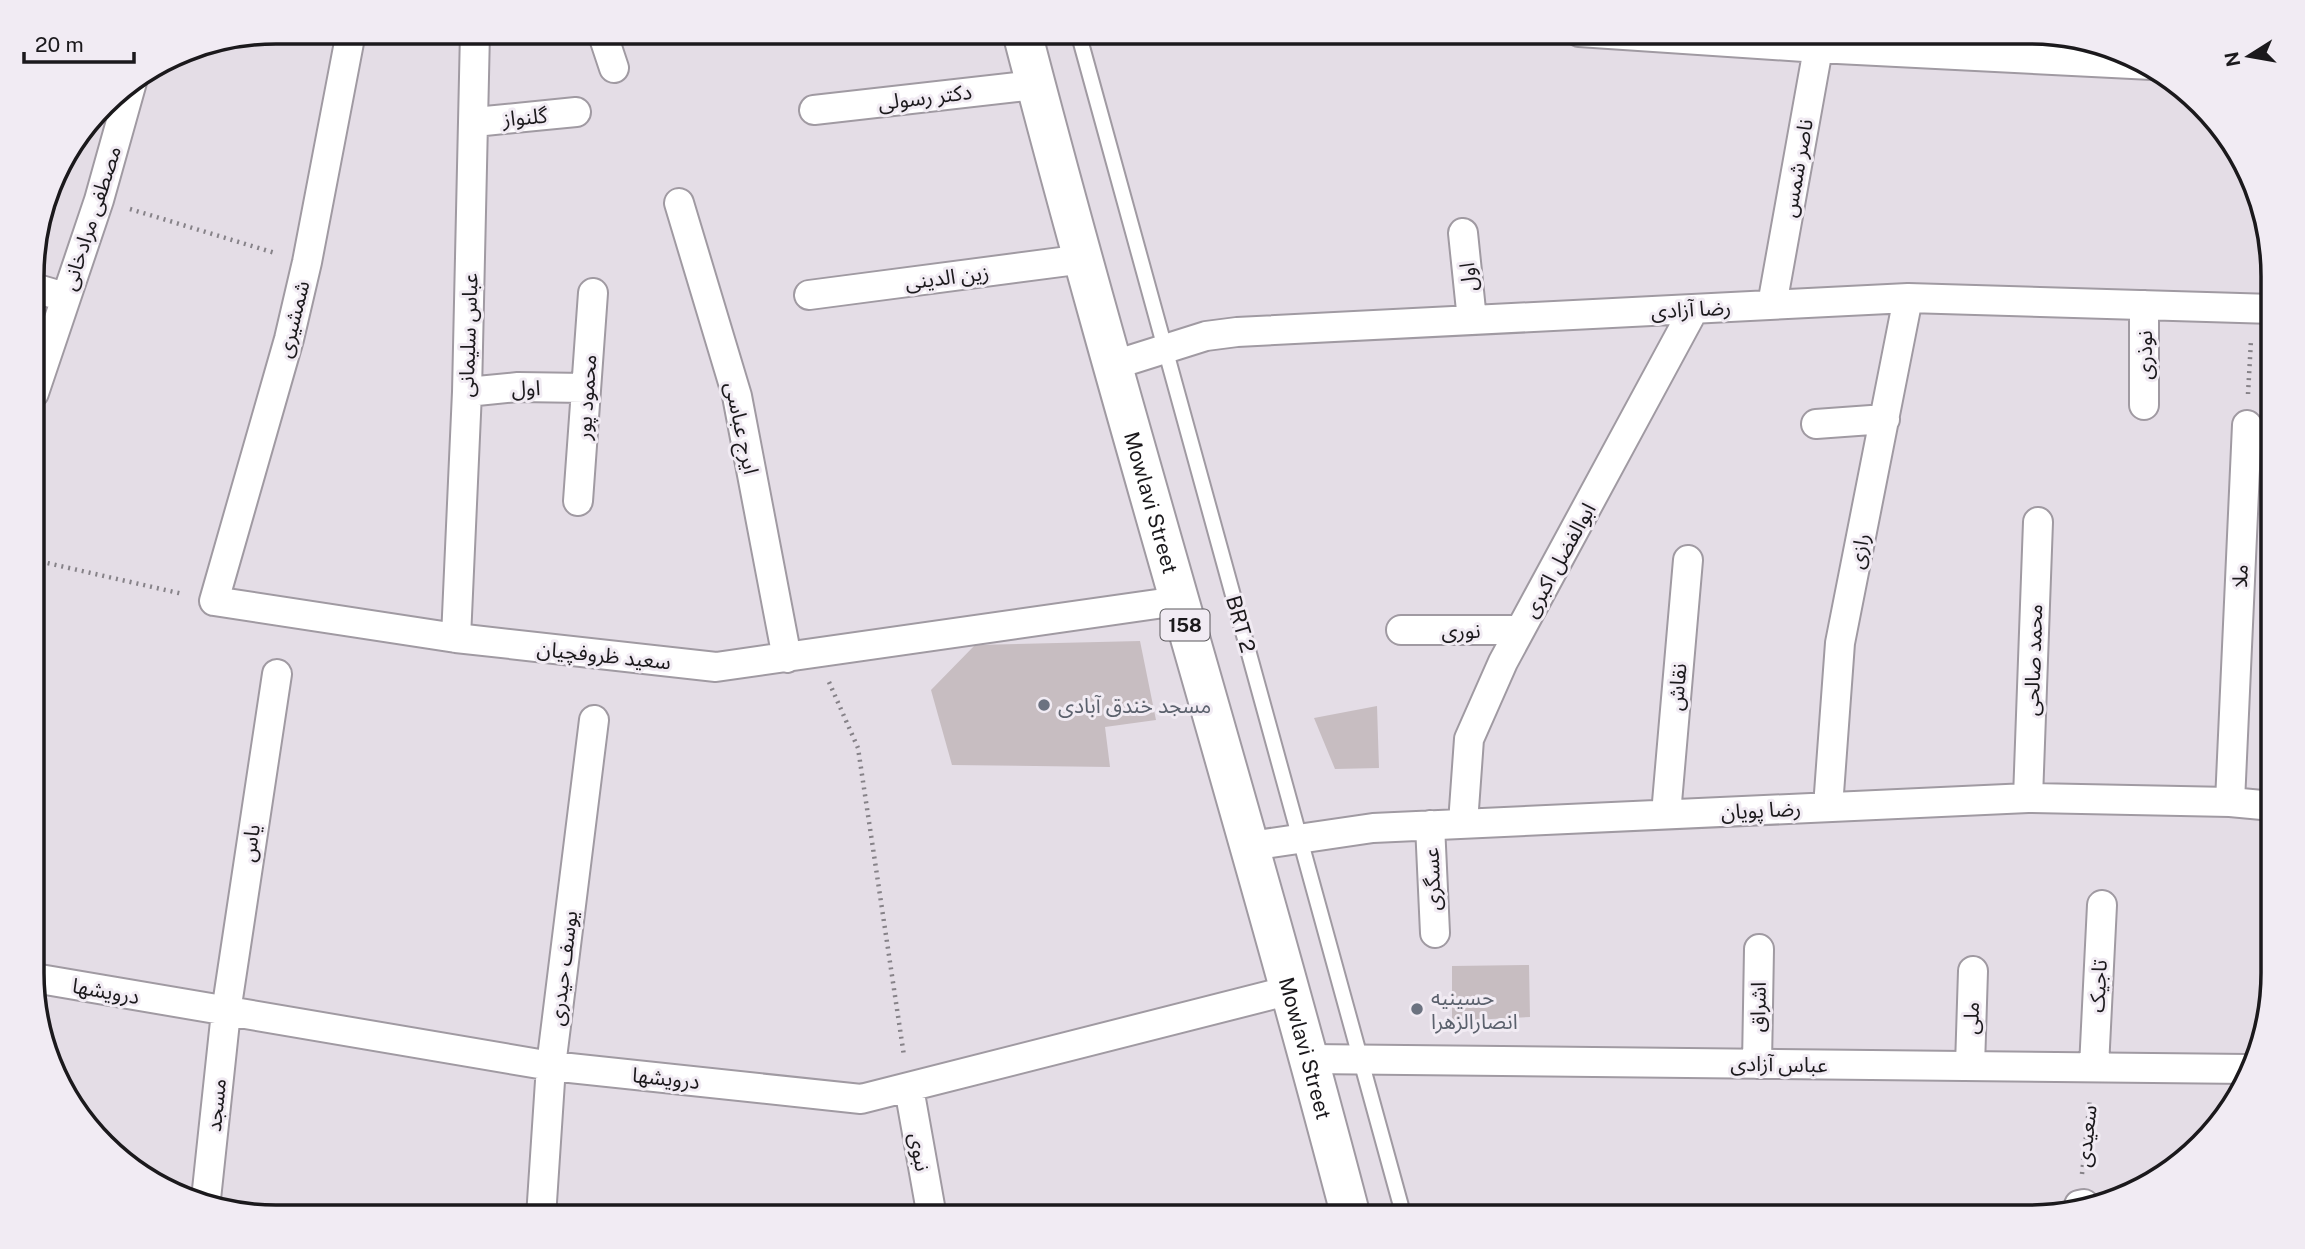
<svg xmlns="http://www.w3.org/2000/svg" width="2305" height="1249" viewBox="0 0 2305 1249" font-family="'Public Sans','Noto Sans Arabic',sans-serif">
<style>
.building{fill:#c7bdc1}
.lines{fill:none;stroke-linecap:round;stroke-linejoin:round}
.lane-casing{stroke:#a09aa2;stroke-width:18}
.street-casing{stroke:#a09aa2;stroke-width:32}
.primary-casing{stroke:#a09aa2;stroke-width:42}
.path{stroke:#868288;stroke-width:4.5;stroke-dasharray:2 5;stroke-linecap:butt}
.lane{stroke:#fff;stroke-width:14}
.street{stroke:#fff;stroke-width:28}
.primary{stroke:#fff;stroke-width:38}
.worship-dot{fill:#6b7280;stroke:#f1ebf3;stroke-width:2.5}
.labels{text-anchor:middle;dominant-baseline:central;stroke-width:6;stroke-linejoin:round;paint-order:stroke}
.shield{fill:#f1ebf3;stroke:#5b585c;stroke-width:2}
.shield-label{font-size:19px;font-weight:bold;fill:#1b191c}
.street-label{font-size:21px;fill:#1b191c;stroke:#f1ebf3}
.worship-label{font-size:21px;fill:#5b616d;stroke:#f1ebf3;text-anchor:start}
.rim{fill:none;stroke:#1b191c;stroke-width:3.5}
</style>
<rect width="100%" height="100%" fill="#e4dde6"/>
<!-- building -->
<path class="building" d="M 1140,641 L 1156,720 L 1105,727 L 1110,767 L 952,765 L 931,690 L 975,645 Z
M 1377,706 L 1379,768 L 1335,769 L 1314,718 Z
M 1529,965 L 1530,1017 L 1452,1021 L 1452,966 Z"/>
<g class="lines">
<!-- lane casing -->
<g class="lane-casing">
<path id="lane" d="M 1078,32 L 1404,1217"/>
</g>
<!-- street casing -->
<g class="street-casing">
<path id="street" d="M 351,32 L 307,262 L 289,339 L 214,601 L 456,638 L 716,667 L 1178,601
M 602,32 L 614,68
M 1579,32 L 1818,48 L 2152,65
M 814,110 L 1035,85
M 475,122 L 576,112
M 679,203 L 737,396 L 787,658
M 1463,233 L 1472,320
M 34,288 L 65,297
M 809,295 L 1084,259
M 1772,305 L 1821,32
M 1114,365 L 1206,336 L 1237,332 L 1908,298 L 2273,309
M 467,392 L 518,387 L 586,388
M 34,393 L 99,200 L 132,82
M 2144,405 L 2144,305
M 1816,424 L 1885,419
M 578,501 L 593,293
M 1401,630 L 1520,630
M 456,638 L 467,392 L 475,32
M 2028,798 L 2038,522
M 2230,802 L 2247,425
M 1828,807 L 1840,643 L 1908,298
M 1666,814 L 1688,560
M 1463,823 L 1469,739 L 1503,662 L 1694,309
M 1430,825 L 1435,933
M 1250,846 L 1373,828 L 2028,798 L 2230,802 L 2273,806
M 34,978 L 551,1066 L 861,1099 L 1291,990
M 1309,1059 L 2249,1069
M 1757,1064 L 1759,949
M 1970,1066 L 1973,971
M 2094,1067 L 2102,905
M 909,1088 L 932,1217
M 206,1199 L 226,1012 L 277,674
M 2079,1205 L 2084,1204
M 541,1217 L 551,1066 L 594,720"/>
</g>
<!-- primary casing -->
<g class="primary-casing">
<g id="primary">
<path id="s1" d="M 1022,32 C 1125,428 1247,820 1351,1217"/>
</g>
</g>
<!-- path -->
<path class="path" d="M 130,209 L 275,253
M 2248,394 L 2251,340
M 34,560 L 183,594
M 829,682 L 858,748 L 904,1056
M 2082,1174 L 2090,1099"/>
<!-- lane -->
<use href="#lane" class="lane"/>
<!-- street -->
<use href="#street" class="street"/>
<!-- primary -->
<use href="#primary" class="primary"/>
</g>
<!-- markers -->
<g class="worship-dot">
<circle cx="1044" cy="705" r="7"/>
<circle cx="1417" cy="1009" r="7"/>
</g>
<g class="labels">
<!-- shield labels -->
<rect class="shield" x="1160.5" y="609.5" width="49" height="31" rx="5"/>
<g class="shield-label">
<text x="1185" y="625">158</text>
</g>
<!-- street labels -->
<g class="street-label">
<text transform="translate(925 97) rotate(-7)">دکتر رسولی</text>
<text transform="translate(525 117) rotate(-5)">گلنواز</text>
<text transform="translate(1797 168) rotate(-80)">ناصر شمس</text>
<text transform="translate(91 218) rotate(-72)">مصطفی مرادخانی</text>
<text transform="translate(947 277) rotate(-7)">زین الدینی</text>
<text transform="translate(1468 277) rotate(-96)">اول</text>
<text transform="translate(1691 309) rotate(-3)">رضا آزادی</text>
<text transform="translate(293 319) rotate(-76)">شمشیری</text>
<text transform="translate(468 335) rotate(-88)">عباس سلیمانی</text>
<text transform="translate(2144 355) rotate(-90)">نوذری</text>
<text transform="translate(526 388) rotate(-2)">اول</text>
<text transform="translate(586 397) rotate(-86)">محمود پور</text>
<text transform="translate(742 428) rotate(78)">ایرج عباسی</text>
<text stroke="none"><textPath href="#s1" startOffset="488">Mowlavi Street</textPath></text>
<text transform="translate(1859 551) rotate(-79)">رازی</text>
<text transform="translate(1559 560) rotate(-61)">ابوالفضل اکبری</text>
<text transform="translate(2240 576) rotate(-88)">ملا</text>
<text transform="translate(1241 624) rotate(74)">BRT 2</text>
<text x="1461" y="630">نوری</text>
<text transform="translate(604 655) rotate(6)">سعید ظروفچیان</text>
<text transform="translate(2033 660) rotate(-88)">محمد صالحی</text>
<text transform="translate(1677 687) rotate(-85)">نقاش</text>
<text transform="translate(1761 810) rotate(-3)">رضا پویان</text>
<text transform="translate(250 843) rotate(-82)">یاس</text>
<text transform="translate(1432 879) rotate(-92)">عسگری</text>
<text transform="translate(563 968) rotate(-83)">یوسف حیدری</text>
<text transform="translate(2098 986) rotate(-87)">تاجیک</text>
<text transform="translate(106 991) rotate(10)">درویشها</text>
<text transform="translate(1758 1007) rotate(-89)">اشراق</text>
<text transform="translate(1971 1018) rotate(-88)">ملی</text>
<text stroke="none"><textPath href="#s1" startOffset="1055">Mowlavi Street</textPath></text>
<text transform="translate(1779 1064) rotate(1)">عباس آزادی</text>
<text transform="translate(666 1078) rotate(6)">درویشها</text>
<text transform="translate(216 1105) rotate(-84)">مسجد</text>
<text transform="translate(2086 1136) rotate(-84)">سعیدی</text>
<text transform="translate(920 1152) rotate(80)">نبوی</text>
</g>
<!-- worship labels -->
<g class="worship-label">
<text x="1058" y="705">مسجد خندق آبادی</text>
<text x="1431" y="997">حسینیه<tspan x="1431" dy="24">انصارالزهرا</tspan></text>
</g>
</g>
<!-- crop -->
<path d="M0 0H2305V1249H0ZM276 44H2029A232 232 0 0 1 2261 276V973A232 232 0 0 1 2029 1205H276A232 232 0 0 1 44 973V276A232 232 0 0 1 276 44Z" fill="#f1ebf3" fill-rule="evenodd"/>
<path class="rim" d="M276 44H2029A232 232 0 0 1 2261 276V973A232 232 0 0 1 2029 1205H276A232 232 0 0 1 44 973V276A232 232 0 0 1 276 44Z"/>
<!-- north arrow -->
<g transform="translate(2249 56) rotate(259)" stroke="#f1ebf3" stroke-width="5" paint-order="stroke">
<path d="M0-5L12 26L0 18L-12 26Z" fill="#1b191c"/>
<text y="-10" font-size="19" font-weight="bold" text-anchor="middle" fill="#1b191c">N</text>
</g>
<!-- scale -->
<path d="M24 52v10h110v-10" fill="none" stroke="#1b191c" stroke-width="3.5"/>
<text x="35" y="52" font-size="21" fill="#1b191c" stroke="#f1ebf3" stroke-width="5" paint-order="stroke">20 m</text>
</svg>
